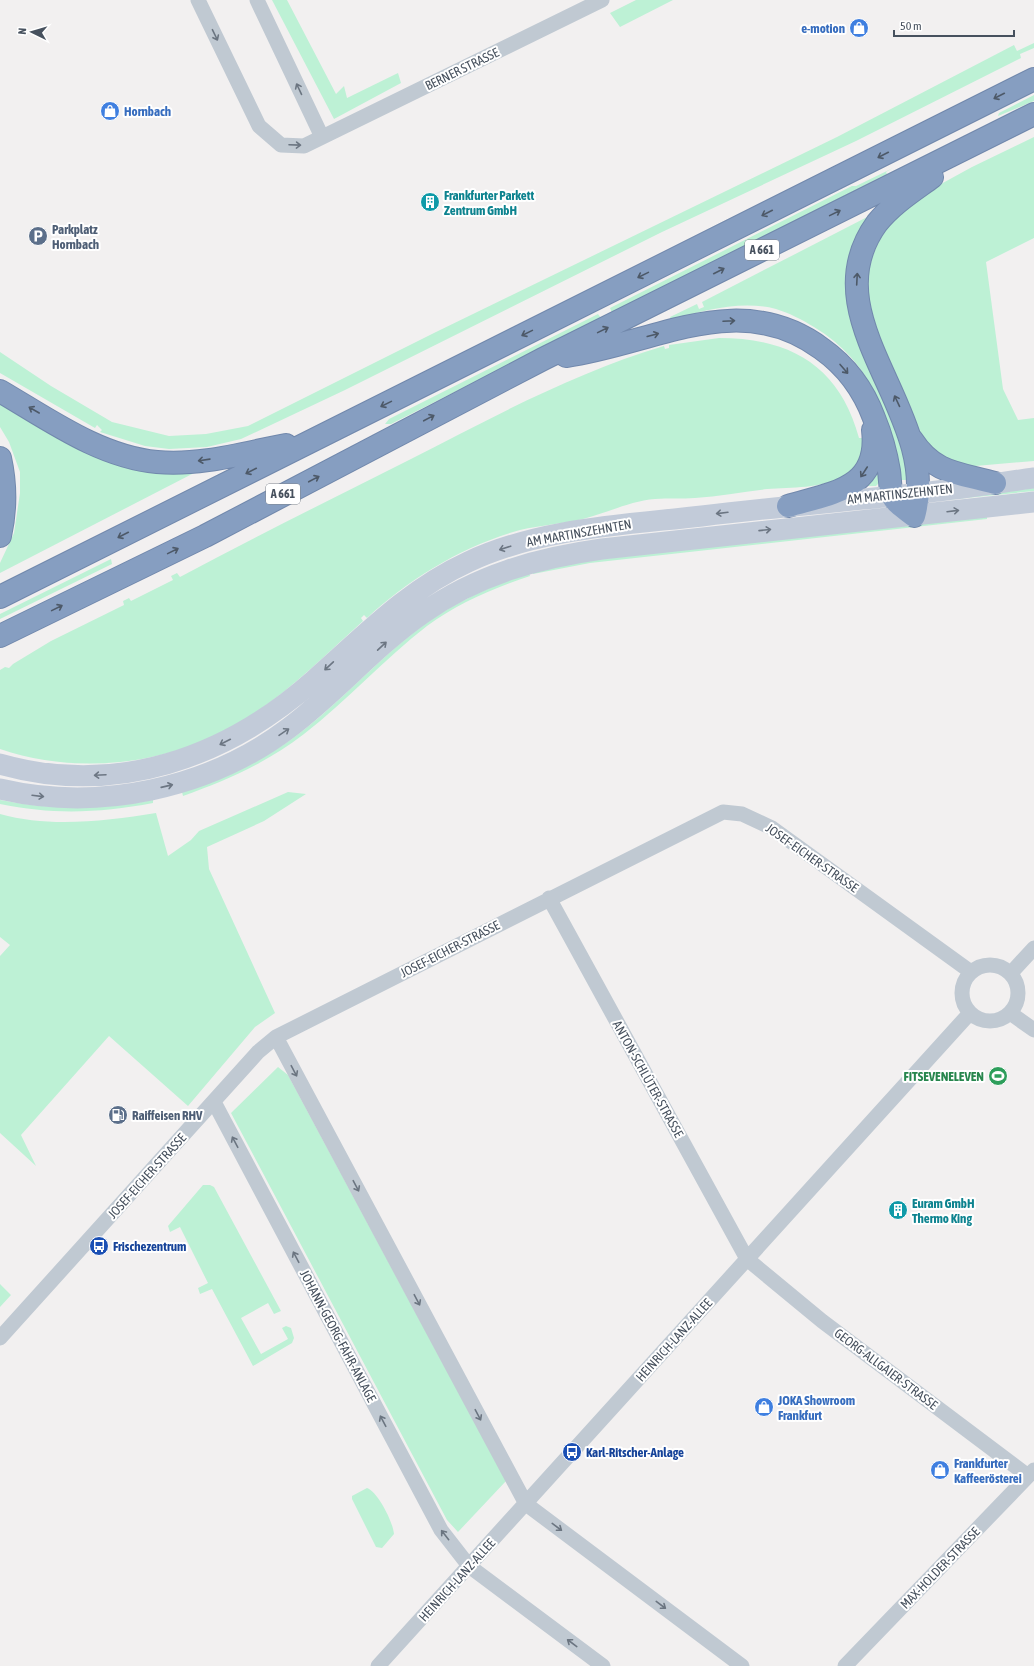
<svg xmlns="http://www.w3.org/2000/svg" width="1034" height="1666" viewBox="0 0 1034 1666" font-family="'Asap Condensed',sans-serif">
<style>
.green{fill:#bdf1d5}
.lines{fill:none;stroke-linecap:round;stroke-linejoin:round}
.motorway-casing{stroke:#7188ac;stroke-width:24}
.minor{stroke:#c0c9d2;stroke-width:15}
.secondary{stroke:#c2cbd9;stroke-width:21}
.motorway{stroke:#869ec1;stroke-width:22}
.oneway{stroke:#6b7581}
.oneway2{stroke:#4d5968}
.oneway3{stroke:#6c7683}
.labels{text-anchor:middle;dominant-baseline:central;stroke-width:4;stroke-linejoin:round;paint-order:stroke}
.shield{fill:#fff;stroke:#7e858e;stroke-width:1}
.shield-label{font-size:12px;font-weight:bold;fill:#47515e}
.shop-label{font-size:13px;font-weight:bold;fill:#366cbe;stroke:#fff;text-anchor:start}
.street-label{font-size:13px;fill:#47515e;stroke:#fff}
.culture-label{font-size:13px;font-weight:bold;fill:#0d838f;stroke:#fff;text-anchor:start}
.service-label{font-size:13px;font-weight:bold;fill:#4e5e75;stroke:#fff;text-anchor:start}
.leisure-label{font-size:13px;font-weight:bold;fill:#27864d;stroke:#fff;text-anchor:end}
.transit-label{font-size:13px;font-weight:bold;fill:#164399;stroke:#fff;text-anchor:start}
</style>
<rect width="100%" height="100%" fill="#f2f0f0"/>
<!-- green -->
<path class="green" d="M 272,0 L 287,0 L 336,94 L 344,86 L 347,98 L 398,73 L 401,83 L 334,119 Z
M 636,0 L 673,0 L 620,27 L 610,13 Z
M 1034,43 L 1034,48 L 1020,54 L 1021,58 L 856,141 L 662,232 L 345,390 L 241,439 L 207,447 L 169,449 L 145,446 L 100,432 L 102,430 L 97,425 L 95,428 L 0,373 L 0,352 L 51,386 L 112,422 L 169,436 L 206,434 L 248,426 L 436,332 L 837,137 L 1014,45 L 1017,51 Z
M 1034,95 L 1034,101 L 998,116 L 999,113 Z
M 1034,137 L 1034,238 L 986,262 L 1003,389 L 1018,420 L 1034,418 L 1034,461 L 964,467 L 939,457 L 925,443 L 869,317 L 867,269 L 885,227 L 910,201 L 972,167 Z
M 893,168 L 886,172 L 887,174 L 612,313 L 610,308 L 852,186 L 856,186 Z
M 873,214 L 854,252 L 908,469 L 906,480 L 900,480 C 890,417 872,362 814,327 C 803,320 789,313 776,309 C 742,300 704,310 671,320 L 670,317 L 697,304 L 699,309 L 704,307 L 702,302 Z
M 598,314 L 601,318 L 391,424 L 385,424 L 389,419 Z
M 719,338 C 791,338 840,367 859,438 L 864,438 C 862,454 859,468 844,476 C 821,489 792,487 767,489 C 743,492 719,496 695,498 C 682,499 668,498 655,499 C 630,501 607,513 583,519 C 562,524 541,525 520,530 C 463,546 410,578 367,618 L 364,615 L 361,618 L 363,621 C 325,655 288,693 244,720 C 172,765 80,776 0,749 L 0,670 L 5,667 L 9,668 L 13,664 L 51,641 L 124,605 L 123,601 L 129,598 L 131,601 L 173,580 L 171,576 L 177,573 L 180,577 C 256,536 334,498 411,459 C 493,417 576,372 664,346 L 665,349 L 669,348 L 669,345 Z
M 0,403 L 195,469 L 194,473 L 0,573 L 0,563 L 14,533 L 20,493 L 20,472 L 9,442 L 0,427 Z
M 879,467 L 880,482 L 876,486 L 867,486 L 862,482 Z
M 1034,488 L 1034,491 L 937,501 Z
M 987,515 L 987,519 L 590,563 L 533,574 L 532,571 L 560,564 Z
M 111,559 L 112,564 L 0,619 L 0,614 Z
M 529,572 L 530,576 C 494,588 458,603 427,626 C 384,659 347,701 304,734 C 266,763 228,780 183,796 L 182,792 C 217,777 254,765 286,743 C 334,710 374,662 421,627 C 454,602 491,587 529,572 Z
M 288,792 L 306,794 L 264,821 L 207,847 L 209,869 L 275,1013 L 255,1027 L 188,1106 L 109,1036 L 21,1135 L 36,1166 L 0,1133 L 0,956 L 10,945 L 0,937 L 0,814 C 50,828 105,821 156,813 L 168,856 L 191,840 L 199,831 Z
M 0,800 C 51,810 101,810 153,800 L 153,803 C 100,813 53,815 0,804 Z
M 278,1067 L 288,1075 L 506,1481 L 458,1532 L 447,1520 L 231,1113 Z
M 203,1185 L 210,1185 L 214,1187 L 281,1311 L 274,1314 L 268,1303 L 241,1318 L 261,1354 L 288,1339 L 282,1328 L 286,1326 L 291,1328 L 294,1338 L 292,1343 L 253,1366 L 212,1289 L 200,1294 L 198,1288 L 208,1283 L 180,1227 L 170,1232 L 168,1226 Z
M 0,1284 L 11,1295 L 0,1307 Z
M 367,1488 C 378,1492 393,1522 394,1534 L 382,1548 L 376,1547 L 352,1499 L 352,1496 Z"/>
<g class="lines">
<!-- motorway casing -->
<g class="motorway-casing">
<path id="motorway" d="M 566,356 C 654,344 739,287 822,349 C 846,366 864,391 874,418 C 881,435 886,453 889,471 C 890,478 890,488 892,495 C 896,504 907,510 914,516 C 943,413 807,319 877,223 C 892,204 913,191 932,177
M 0,391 C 48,419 100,457 157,462 C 200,466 244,453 286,445
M 912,440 C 934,474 959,473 995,483
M 0,458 C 6,485 6,509 0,536
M 788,506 C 832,493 880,489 873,430
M 0,597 L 1034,79
M 0,636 L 205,536 L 543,359 L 1034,114"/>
</g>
<!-- minor -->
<path class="minor" d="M 198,0 L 259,126 L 281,145 L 304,146 L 602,0
M 257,0 L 322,137
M 549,898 L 747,1259 L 822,1321 L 1028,1476
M962 993a28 28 0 1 1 56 0a28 28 0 1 1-56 0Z
M 1011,973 L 1034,948
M 1010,1013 L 1034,1030
M 276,1037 L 526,1504 L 742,1666
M 214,1102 L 441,1530 L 469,1566 L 603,1666
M 0,1338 L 258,1052 L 276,1037 L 723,812 L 742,814 L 772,828 L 971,972
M 378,1666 L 970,1013
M 845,1666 L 1034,1470"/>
<!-- secondary -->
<path class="secondary" d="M 0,764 C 116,797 226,758 314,680 C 363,637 407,590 468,562 C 540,528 623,525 702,516 C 783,506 865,500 946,490 C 975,487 1004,482 1034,478
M 0,789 C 99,812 208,789 289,728 C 336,693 374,647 423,613 C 477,575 537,558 602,549 L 1034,502"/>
<!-- motorway -->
<use href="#motorway" class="motorway"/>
</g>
<!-- one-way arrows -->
<defs><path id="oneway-shaft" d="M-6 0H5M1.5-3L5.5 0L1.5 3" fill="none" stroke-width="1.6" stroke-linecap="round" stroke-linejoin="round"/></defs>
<g class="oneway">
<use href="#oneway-shaft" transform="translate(215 35) rotate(64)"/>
<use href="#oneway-shaft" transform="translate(299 89) rotate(-115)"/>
<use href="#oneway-shaft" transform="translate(295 145) rotate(2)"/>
<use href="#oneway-shaft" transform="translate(294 1071) rotate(62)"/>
<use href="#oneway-shaft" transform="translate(235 1142) rotate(-118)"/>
<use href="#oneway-shaft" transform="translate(356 1186) rotate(62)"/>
<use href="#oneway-shaft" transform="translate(296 1257) rotate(-118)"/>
<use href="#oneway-shaft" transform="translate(417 1300) rotate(62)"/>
<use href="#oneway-shaft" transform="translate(478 1415) rotate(62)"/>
<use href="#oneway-shaft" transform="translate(383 1421) rotate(-118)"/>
<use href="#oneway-shaft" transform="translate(557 1527) rotate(37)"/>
<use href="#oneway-shaft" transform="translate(445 1535) rotate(-128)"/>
<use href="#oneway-shaft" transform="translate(661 1605) rotate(37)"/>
<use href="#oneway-shaft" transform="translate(572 1643) rotate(-143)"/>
</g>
<g class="oneway2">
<use href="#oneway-shaft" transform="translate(999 96) rotate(153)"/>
<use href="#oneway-shaft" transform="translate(883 155) rotate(153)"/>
<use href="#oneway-shaft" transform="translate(767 213) rotate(153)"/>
<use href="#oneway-shaft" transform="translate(835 213) rotate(-26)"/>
<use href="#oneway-shaft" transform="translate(719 271) rotate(-27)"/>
<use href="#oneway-shaft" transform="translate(643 275) rotate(154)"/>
<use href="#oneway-shaft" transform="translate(857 279) rotate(-87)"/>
<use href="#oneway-shaft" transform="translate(729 321) rotate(-3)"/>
<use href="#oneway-shaft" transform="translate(603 330) rotate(-26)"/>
<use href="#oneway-shaft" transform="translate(527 333) rotate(154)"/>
<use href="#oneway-shaft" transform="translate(653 335) rotate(-15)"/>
<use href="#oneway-shaft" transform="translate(844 369) rotate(49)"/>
<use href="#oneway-shaft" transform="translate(897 401) rotate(-115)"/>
<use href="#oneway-shaft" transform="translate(386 404) rotate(154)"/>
<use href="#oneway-shaft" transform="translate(34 410) rotate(-150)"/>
<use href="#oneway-shaft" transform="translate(429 418) rotate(-28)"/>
<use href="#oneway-shaft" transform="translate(204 460) rotate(172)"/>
<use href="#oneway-shaft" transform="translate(251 471) rotate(153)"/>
<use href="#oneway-shaft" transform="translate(864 472) rotate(123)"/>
<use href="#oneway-shaft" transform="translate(314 479) rotate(-28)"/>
<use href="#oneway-shaft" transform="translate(123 535) rotate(153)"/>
<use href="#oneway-shaft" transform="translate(173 551) rotate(-26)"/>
<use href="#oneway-shaft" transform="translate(57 608) rotate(-26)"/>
</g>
<g class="oneway3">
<use href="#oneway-shaft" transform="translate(953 511) rotate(-7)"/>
<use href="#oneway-shaft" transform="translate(722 513) rotate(173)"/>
<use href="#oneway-shaft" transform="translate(765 530) rotate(-6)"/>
<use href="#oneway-shaft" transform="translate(505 548) rotate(162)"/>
<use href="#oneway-shaft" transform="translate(382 646) rotate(-43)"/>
<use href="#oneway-shaft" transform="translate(329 666) rotate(137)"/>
<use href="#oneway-shaft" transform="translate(284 732) rotate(-34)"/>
<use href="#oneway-shaft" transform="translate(225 742) rotate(153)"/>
<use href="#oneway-shaft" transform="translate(100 775) rotate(177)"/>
<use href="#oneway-shaft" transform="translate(167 786) rotate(-13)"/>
<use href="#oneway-shaft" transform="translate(38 796) rotate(7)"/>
</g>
<!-- icons -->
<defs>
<g id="shop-disc" transform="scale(1)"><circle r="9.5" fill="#3f7fe0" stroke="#fff"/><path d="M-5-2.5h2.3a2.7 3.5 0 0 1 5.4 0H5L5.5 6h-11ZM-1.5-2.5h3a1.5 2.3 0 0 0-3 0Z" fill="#fff"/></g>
<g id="building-disc" transform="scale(1)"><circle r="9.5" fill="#0f9aa8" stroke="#fff"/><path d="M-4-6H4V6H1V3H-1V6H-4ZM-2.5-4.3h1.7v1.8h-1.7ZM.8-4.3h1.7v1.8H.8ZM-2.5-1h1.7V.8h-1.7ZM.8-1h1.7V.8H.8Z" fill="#fff"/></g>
<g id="parking-disc" transform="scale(1)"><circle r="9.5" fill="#5c6f8a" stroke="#fff"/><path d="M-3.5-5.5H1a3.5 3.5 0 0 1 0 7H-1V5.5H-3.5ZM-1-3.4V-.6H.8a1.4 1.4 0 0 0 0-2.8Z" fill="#fff"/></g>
<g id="stadium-disc" transform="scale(1)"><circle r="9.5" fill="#2e9e5b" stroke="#fff"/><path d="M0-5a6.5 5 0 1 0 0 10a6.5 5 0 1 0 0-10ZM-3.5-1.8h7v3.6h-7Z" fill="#fff"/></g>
<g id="fuel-disc" transform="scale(1)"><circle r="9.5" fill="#5c6f8a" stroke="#fff"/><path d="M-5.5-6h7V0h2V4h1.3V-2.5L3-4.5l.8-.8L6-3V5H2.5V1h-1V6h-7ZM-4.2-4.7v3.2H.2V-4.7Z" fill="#fff"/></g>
<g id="bus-disc" transform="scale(1)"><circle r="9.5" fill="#1a4fb4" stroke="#fff"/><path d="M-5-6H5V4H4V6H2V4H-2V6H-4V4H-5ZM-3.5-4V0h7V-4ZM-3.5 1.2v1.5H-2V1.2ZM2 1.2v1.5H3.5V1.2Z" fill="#fff"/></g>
</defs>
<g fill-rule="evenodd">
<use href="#shop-disc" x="859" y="28"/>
<use href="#shop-disc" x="110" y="111"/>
<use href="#building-disc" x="430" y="202"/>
<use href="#parking-disc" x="38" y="236"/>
<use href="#stadium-disc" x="998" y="1076"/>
<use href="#fuel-disc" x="118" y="1115"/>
<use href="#building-disc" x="898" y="1210"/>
<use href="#bus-disc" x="99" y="1246"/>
<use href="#shop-disc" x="764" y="1407"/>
<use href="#bus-disc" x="572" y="1452"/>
<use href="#shop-disc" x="940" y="1470"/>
</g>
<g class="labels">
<!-- shield labels -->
<g class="shield">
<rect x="745" y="240" width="34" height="20" rx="3"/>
<rect x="266" y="484" width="34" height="20" rx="3"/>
</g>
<g class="shield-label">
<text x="762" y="250">A 661</text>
<text x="283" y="494">A 661</text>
</g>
<!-- shop labels -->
<g class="shop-label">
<text x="845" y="28" text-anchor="end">e-motion</text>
<text x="124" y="111">Hornbach</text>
<text x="778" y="1400">JOKA Showroom<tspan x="778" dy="15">Frankfurt</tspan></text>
<text x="954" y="1463">Frankfurter<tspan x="954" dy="15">Kaffeerösterei</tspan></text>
</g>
<!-- street labels -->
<g class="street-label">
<text transform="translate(462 69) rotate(-26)">BERNER STRASSE</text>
<text transform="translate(900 494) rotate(-6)">AM MARTINSZEHNTEN</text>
<text transform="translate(579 533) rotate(-10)">AM MARTINSZEHNTEN</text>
<text transform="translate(812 858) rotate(35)">JOSEF-EICHER-STRASSE</text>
<text transform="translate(450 949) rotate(-27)">JOSEF-EICHER-STRASSE</text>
<text transform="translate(648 1079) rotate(61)">ANTON-SCHLÜTER-STRASSE</text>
<text transform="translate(147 1176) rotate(-48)">JOSEF-EICHER-STRASSE</text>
<text transform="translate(338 1336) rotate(62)">JOHANN-GEORG-FAHR-ANLAGE</text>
<text transform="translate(674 1340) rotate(-48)">HEINRICH-LANZ-ALLEE</text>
<text transform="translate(886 1369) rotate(37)">GEORG-ALLGAIER-STRASSE</text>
<text transform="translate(940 1568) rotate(-46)">MAX-HOLDER-STRASSE</text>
<text transform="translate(457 1580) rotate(-48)">HEINRICH-LANZ-ALLEE</text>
</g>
<!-- culture labels -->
<g class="culture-label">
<text x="444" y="195">Frankfurter Parkett<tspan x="444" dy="15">Zentrum GmbH</tspan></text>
<text x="912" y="1203">Euram GmbH<tspan x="912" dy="15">Thermo King</tspan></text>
</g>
<!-- service labels -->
<g class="service-label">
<text x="52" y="229">Parkplatz<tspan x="52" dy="15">Hornbach</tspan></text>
<text x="132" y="1115">Raiffeisen RHV</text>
</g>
<!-- leisure labels -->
<g class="leisure-label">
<text x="984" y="1076">FITSEVENELEVEN</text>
</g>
<!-- transit labels -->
<g class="transit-label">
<text x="113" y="1246">Frischezentrum</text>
<text x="586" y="1452">Karl-Ritscher-Anlage</text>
</g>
</g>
<!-- north arrow -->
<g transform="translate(32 32) rotate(275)" stroke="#ffffff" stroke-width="3" paint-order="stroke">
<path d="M0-3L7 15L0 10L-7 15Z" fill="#47515e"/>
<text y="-6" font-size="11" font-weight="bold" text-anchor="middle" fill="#47515e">N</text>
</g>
<!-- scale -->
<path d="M894 30v6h120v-6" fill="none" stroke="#47515e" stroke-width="2"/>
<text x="900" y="30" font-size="12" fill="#47515e" stroke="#ffffff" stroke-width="3" paint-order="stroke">50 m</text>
</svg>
